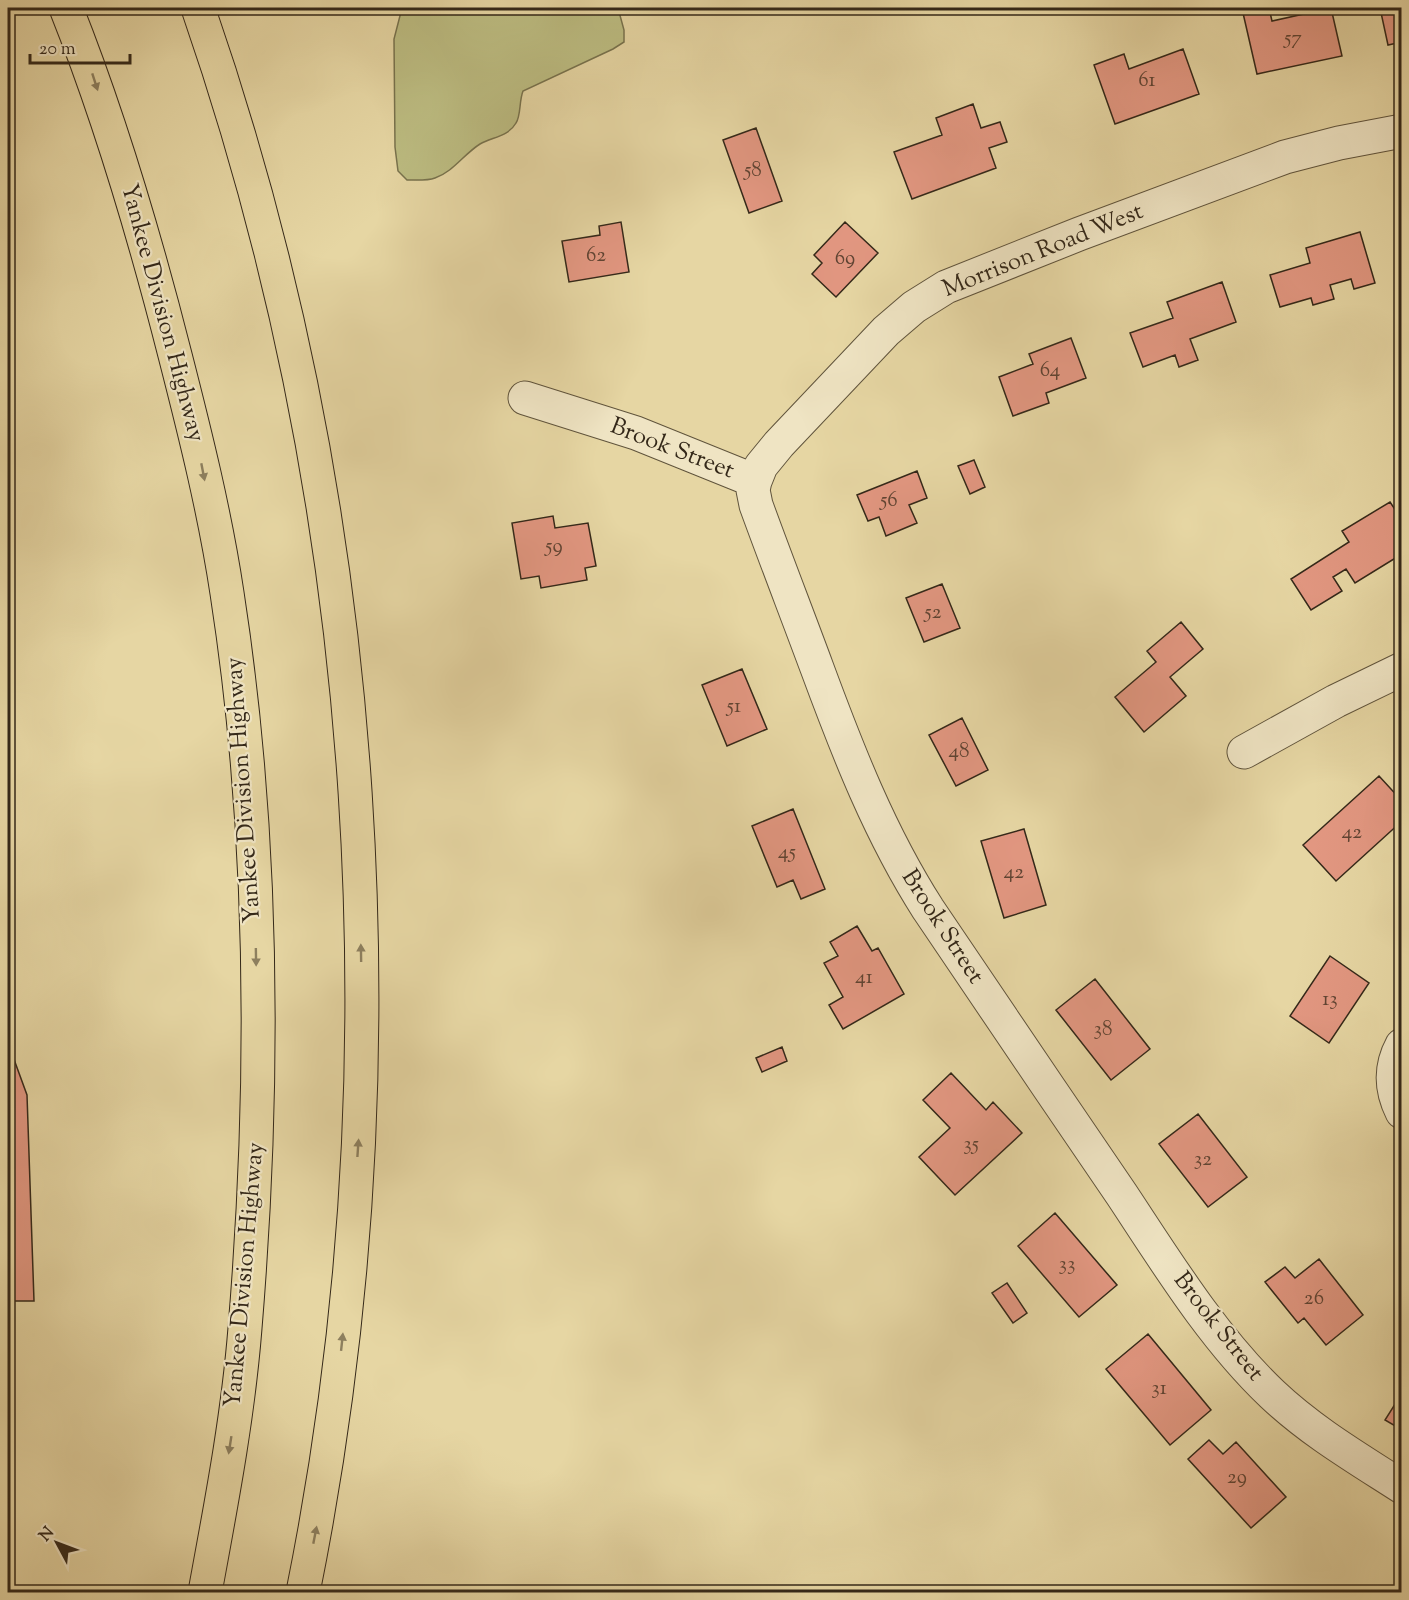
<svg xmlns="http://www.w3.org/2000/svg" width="1409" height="1600" viewBox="0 0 1409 1600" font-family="'Sorts Mill Goudy',serif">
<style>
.green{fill:#bcbc81;stroke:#78724d;stroke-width:1.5}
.building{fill:#e29781;stroke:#342819;stroke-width:1.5}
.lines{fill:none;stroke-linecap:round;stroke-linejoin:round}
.minor-casing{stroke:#60543c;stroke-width:35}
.highway-casing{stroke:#342819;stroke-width:35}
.minor{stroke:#efe4c3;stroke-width:33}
.highway{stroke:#e6d6a3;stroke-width:33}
.oneway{fill:#8d7f5e}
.labels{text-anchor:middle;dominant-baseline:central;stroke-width:4.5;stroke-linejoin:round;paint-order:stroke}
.number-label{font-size:21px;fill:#604433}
.street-label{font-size:24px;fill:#342819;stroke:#efe4c3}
</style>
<rect width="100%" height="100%" fill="#e6d6a3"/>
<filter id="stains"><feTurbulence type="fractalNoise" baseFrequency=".00333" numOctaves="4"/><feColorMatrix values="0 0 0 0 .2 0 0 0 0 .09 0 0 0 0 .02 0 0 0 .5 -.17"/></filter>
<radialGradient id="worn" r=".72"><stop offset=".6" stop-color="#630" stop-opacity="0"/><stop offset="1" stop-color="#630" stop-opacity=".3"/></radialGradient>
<!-- green -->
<path class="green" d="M 402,8 L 618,8 L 624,30 L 624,42 L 613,49 L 523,91 C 519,101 521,116 516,123 C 508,137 492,137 480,144 C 464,154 453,172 435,178 C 427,181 415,180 407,180 L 398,171 L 395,147 L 394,39 Z"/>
<!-- building -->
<path class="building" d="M 1269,8 L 1272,21 L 1331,8 L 1342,56 L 1257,74 L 1243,13 Z
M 1380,8 L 1402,8 L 1402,42 L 1388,45 Z
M 1183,49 L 1199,94 L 1115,124 L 1094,65 L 1124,54 L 1129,69 Z
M 973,104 L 981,128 L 1000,122 L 1007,142 L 989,148 L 996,168 L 912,199 L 894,152 L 942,135 L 936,118 Z
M 756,128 L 782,201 L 749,213 L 723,140 Z
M 621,222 L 629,272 L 569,282 L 562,241 L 600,235 L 599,226 Z
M 845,222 L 878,253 L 836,297 L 812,274 L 822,263 L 814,255 Z
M 1360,232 L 1375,283 L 1354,289 L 1351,279 L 1330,285 L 1334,299 L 1313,305 L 1311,298 L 1280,307 L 1270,275 L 1310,263 L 1306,248 Z
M 1222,282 L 1236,322 L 1190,339 L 1198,360 L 1179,367 L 1175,355 L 1143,367 L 1130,333 L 1173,318 L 1167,302 Z
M 1071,338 L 1086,378 L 1046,393 L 1049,403 L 1013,416 L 999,377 L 1033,364 L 1029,354 Z
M 974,460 L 985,487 L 970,494 L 958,466 Z
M 917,471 L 927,498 L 909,505 L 917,523 L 886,536 L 879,517 L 868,521 L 857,495 Z
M 1390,502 L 1402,520 L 1402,554 L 1355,583 L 1346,569 L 1333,577 L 1342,591 L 1311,610 L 1291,579 L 1349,542 L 1342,531 Z
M 553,516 L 555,528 L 588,523 L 596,566 L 585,568 L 587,580 L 541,588 L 539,576 L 521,579 L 512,523 Z
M 942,584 L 960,628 L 924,642 L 906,598 Z
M 1181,622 L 1203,649 L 1170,677 L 1186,696 L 1144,732 L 1115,697 L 1156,662 L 1147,651 Z
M 742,669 L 767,729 L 727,746 L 702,685 Z
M 962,718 L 988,770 L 956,786 L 929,735 Z
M 1379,776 L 1402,801 L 1402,821 L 1336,881 L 1303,845 Z
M 793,809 L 825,889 L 801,899 L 793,880 L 777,887 L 752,826 Z
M 1024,829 L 1046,905 L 1004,918 L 981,841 Z
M 857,926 L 872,951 L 878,948 L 904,994 L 843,1029 L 829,1005 L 843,997 L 824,963 L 838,956 L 830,942 Z
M 1330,956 L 1369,983 L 1329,1043 L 1290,1016 Z
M 1095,979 L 1150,1049 L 1111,1080 L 1056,1010 Z
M 8,1043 L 27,1095 L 34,1301 L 8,1301 Z
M 782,1047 L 787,1061 L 762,1072 L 756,1058 Z
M 951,1073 L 986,1110 L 993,1102 L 1022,1133 L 955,1195 L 919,1157 L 950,1128 L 923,1100 Z
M 1198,1114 L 1247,1177 L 1208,1207 L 1159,1144 Z
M 1055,1213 L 1117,1285 L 1079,1317 L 1018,1246 Z
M 1319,1259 L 1363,1315 L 1326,1345 L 1304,1318 L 1298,1323 L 1265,1282 L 1285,1267 L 1295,1278 Z
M 1007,1283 L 1027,1313 L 1013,1323 L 992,1293 Z
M 1148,1334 L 1211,1410 L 1170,1445 L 1106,1369 Z
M 1402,1393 L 1402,1430 L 1385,1420 Z
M 1209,1440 L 1223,1454 L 1236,1442 L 1286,1497 L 1251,1528 L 1188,1459 Z"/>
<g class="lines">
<!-- minor casing -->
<g class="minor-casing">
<path id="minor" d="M 525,398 L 636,433 L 755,481 L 753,490 L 756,505 C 776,560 797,614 817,668 C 848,752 880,834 928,909 C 992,1004 1057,1100 1122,1195 C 1167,1263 1213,1338 1272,1394 C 1311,1431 1357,1458 1402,1487
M 755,481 L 761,466 L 779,444 L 886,331 L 914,307 L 946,287 L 1079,234 L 1285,157 L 1339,143 L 1402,131
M 1244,752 L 1336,701 L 1402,669
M 1402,1045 C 1390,1067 1391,1090 1402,1112"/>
</g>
<!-- highway casing -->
<g class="highway-casing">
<path id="highway" d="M 66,8 C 111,121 145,237 175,355 C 195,433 215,513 227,593 C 264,832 265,1087 245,1328 C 238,1417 221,1505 205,1592
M 198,8 C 372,510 408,1071 303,1592"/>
</g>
<!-- minor -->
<use href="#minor" class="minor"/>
<!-- highway -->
<use href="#highway" class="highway"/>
</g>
<!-- one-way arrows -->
<defs><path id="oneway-solid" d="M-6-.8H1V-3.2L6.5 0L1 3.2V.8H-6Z" transform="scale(1.5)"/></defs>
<g class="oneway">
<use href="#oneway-solid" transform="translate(95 82) rotate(72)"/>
<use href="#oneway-solid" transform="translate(203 472) rotate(79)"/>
<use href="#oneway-solid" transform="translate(361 953) rotate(-91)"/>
<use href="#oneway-solid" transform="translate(256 957) rotate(89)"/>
<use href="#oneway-solid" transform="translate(358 1148) rotate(-86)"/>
<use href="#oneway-solid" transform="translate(342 1342) rotate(-84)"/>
<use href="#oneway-solid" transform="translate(230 1445) rotate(99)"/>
<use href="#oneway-solid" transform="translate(315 1535) rotate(-79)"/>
</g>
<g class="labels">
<!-- number labels -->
<g class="number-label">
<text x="1293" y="39">57</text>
<text x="1147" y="81">61</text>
<text x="753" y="171">58</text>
<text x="596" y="256">62</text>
<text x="845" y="259">69</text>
<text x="1050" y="371">64</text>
<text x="889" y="501">56</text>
<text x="554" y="547">59</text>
<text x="933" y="613">52</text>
<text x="734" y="707">51</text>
<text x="959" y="752">48</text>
<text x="1352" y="833">42</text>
<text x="787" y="853">45</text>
<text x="1014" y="873">42</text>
<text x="864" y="978">41</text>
<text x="1330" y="1000">13</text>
<text x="1103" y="1030">38</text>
<text x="971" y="1145">35</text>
<text x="1203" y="1160">32</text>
<text x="1067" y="1265">33</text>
<text x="1314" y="1299">26</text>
<text x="1159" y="1389">31</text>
<text x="1237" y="1478">29</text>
</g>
<!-- street labels -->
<g class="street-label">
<text transform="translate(1043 251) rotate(-22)">Morrison Road West</text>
<text transform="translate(162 313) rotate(75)">Yankee Division Highway</text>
<text transform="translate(672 449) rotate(21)">Brook Street</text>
<text transform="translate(244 790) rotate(-94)">Yankee Division Highway</text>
<text transform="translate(942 927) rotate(57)">Brook Street</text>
<text transform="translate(245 1275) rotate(-85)">Yankee Division Highway</text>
<text transform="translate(1218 1327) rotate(52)">Brook Street</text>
</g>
</g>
<!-- margin -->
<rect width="1409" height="1600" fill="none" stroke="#e6d6a3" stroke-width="30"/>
<rect x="9" y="9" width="1391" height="1582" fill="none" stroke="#342819" stroke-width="3"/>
<rect x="15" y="15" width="1379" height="1570" fill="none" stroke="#342819" stroke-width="1.5"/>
<!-- north arrow -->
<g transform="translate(57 1543) rotate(311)" stroke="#efe4c3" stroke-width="4.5" paint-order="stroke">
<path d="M0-4.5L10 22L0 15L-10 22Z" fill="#342819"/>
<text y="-9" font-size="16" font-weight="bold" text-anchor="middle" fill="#342819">N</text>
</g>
<!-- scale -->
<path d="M30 54v9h100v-9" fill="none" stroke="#342819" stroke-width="3"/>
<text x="39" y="54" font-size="18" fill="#342819" stroke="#efe4c3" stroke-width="4.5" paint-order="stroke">20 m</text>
<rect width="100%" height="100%" filter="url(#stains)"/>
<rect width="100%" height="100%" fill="url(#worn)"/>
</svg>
